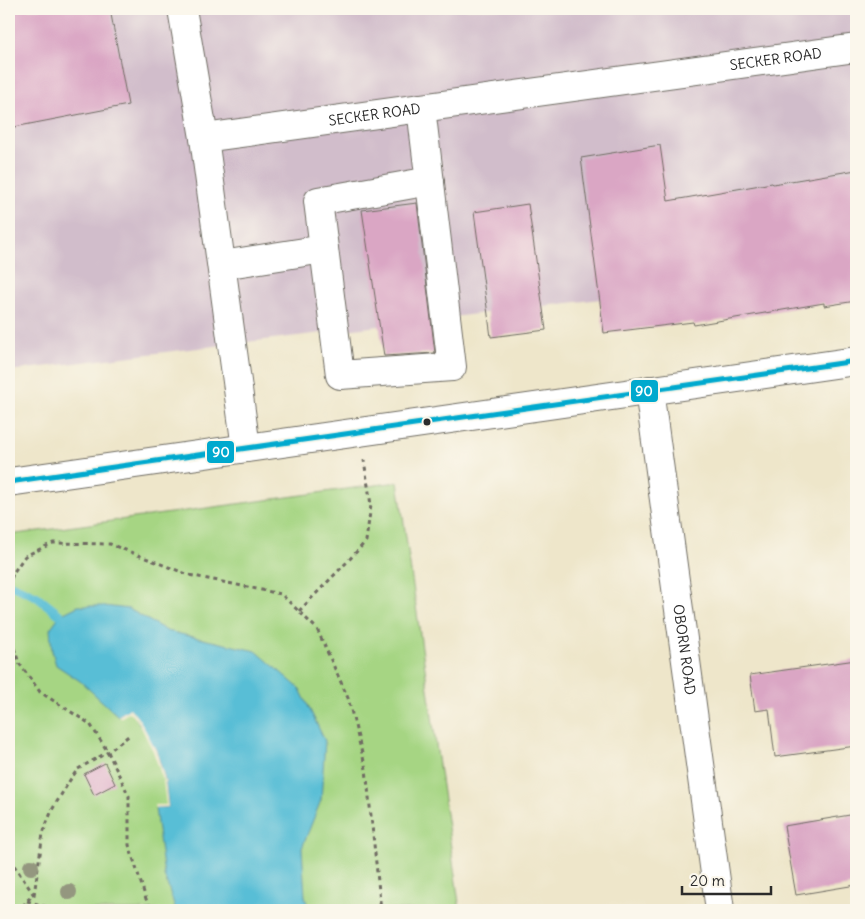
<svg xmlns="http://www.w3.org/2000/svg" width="865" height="919" viewBox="0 0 865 919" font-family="Delius,sans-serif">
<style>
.industrial{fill:#d1bdcb}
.green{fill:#a6d583;stroke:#688057}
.water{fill:#58bed6;stroke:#427480}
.pier{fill:#eee6ca}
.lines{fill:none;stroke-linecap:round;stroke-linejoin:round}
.stream{stroke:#58bed6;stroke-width:9}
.building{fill:#daa6c4}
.minor-casing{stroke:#6f6c63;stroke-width:30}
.major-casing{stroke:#6f6c63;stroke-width:30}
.path{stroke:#6f6c63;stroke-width:3;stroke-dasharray:4 4;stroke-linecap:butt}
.minor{stroke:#fff;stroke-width:28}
.major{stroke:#fff;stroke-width:28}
.bus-1-casing{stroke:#fbf7ec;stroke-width:9}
.bus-1{stroke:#00a9ce;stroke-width:5}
.tree{fill:#94977f}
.bus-dot{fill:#2b2b2b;stroke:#fbf7ec;stroke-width:2}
.labels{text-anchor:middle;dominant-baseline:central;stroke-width:5;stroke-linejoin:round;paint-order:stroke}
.street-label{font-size:14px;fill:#2b2b2b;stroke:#fbf7ec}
.line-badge{stroke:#fbf7ec;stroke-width:2}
.badge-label{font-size:14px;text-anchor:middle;font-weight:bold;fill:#fff}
</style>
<rect width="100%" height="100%" fill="#fbf7ec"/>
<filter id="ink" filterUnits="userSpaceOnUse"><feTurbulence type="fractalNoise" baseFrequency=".02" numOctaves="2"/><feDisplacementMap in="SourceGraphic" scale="10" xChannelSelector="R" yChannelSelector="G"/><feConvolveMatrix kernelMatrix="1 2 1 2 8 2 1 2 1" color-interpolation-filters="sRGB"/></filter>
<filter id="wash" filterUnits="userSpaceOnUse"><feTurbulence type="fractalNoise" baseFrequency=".0096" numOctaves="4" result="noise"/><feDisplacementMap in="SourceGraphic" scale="20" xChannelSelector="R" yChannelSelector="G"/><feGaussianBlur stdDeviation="1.12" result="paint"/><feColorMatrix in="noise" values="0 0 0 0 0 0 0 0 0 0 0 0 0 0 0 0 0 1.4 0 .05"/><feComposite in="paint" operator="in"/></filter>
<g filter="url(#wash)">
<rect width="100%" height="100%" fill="#eee6ca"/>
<!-- industrial -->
<path class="industrial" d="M 9,9 L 856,9 L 856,268 L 9,371 Z"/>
<!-- green -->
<path class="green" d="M 398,482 L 460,910 L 20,910 L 9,904 L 9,535 Z"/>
<!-- water -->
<path class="water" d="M 78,606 L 104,606 L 129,609 L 167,631 L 256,651 L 300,689 L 325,741 L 321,800 L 302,848 L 305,897 L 309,910 L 176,910 L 164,875 L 155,808 L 168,807 L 165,780 L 156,750 L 130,709 L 118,716 L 80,681 L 56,665 L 52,651 L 50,629 L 60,615 Z"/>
<!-- pier -->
<path class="pier" d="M 130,708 L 141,722 L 156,750 L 165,780 L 168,807 L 155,808 L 154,805 L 166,805 L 163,780 L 153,751 L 139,723 L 130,712 L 120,718 L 118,716 Z"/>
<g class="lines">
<!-- stream -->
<path class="stream" d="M 9,584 L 36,596 L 60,615"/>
</g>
<g id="blocks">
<!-- building -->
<path class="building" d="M 9,9 L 110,9 L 128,105 L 9,128 Z
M 660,145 L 668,201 L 772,183 L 773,184 L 856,170 L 856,301 L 824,306 L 824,303 L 694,325 L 693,322 L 604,333 L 581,158 Z
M 417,203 L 435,353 L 384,356 L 362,210 Z
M 528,204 L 546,330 L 491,337 L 474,212 Z
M 856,660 L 856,746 L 775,757 L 769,709 L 755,711 L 750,675 Z
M 105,763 L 115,784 L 94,795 L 84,774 Z
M 856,814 L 856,885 L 796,895 L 784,826 Z"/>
</g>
</g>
<g filter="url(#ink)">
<use href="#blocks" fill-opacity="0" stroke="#6f6c63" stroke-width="1"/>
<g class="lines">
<!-- minor casing -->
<g class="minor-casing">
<g id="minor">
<path d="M 182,9 L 204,138"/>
<path d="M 421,108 L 452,367 L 340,375 L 318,201 L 430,181"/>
<path d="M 222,265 L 324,249"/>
<path id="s1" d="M 649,390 L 720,910"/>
<path id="s2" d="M 246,448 L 204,138 L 856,48"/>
</g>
</g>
<!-- major casing -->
<g class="major-casing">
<path id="major" d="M 9,482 L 856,361"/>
</g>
<!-- path -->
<path class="path" d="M 9,586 L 13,573 L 25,556 L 53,543 L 110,544 L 189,575 L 281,594 L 317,629 L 348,698 L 366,769 L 381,910
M 299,611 L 349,560 L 366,541 L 371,505 L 364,460
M 9,633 L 19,663 L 40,692 L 90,724 L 108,752 L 129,796 L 129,845 L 146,899 L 152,910
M 9,859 L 13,864 L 34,895 L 26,901 L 22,910
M 34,895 L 43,833 L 52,810 L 70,780 L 78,769 L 108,752 L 131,734
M 27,901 L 57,910"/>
<!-- minor -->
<use href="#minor" class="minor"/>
<!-- major -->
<use href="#major" class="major"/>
<!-- bus-1 casing -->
<g class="bus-1-casing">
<path id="bus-1" d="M 9,482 L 856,361"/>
</g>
<!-- bus-1 -->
<use href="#bus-1" class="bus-1"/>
</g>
<!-- trees -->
<g class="tree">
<circle cx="31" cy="867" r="8"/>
<circle cx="69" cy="892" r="8"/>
</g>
</g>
<!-- markers -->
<circle class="bus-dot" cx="427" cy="422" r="4.5"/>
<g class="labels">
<!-- street labels -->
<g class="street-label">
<text stroke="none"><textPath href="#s2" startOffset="890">SECKER ROAD</textPath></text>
<text stroke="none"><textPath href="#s2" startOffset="485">SECKER ROAD</textPath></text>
<text stroke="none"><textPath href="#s1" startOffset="262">OBORN ROAD</textPath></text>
</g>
</g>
<g class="line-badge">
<rect x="630" y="379" width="29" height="24" rx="5" fill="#00a9ce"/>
<rect x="206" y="440" width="29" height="24" rx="5" fill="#00a9ce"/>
</g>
<g class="badge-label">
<text x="644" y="396">90</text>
<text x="221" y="457">90</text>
</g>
<!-- margin -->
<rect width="865" height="919" fill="none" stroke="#fbf7ec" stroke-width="30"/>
<!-- scale -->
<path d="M682 886v8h89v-8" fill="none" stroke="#2b2b2b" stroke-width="2.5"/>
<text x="690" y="886" font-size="15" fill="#2b2b2b" stroke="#fbf7ec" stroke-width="4" paint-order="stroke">20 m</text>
</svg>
